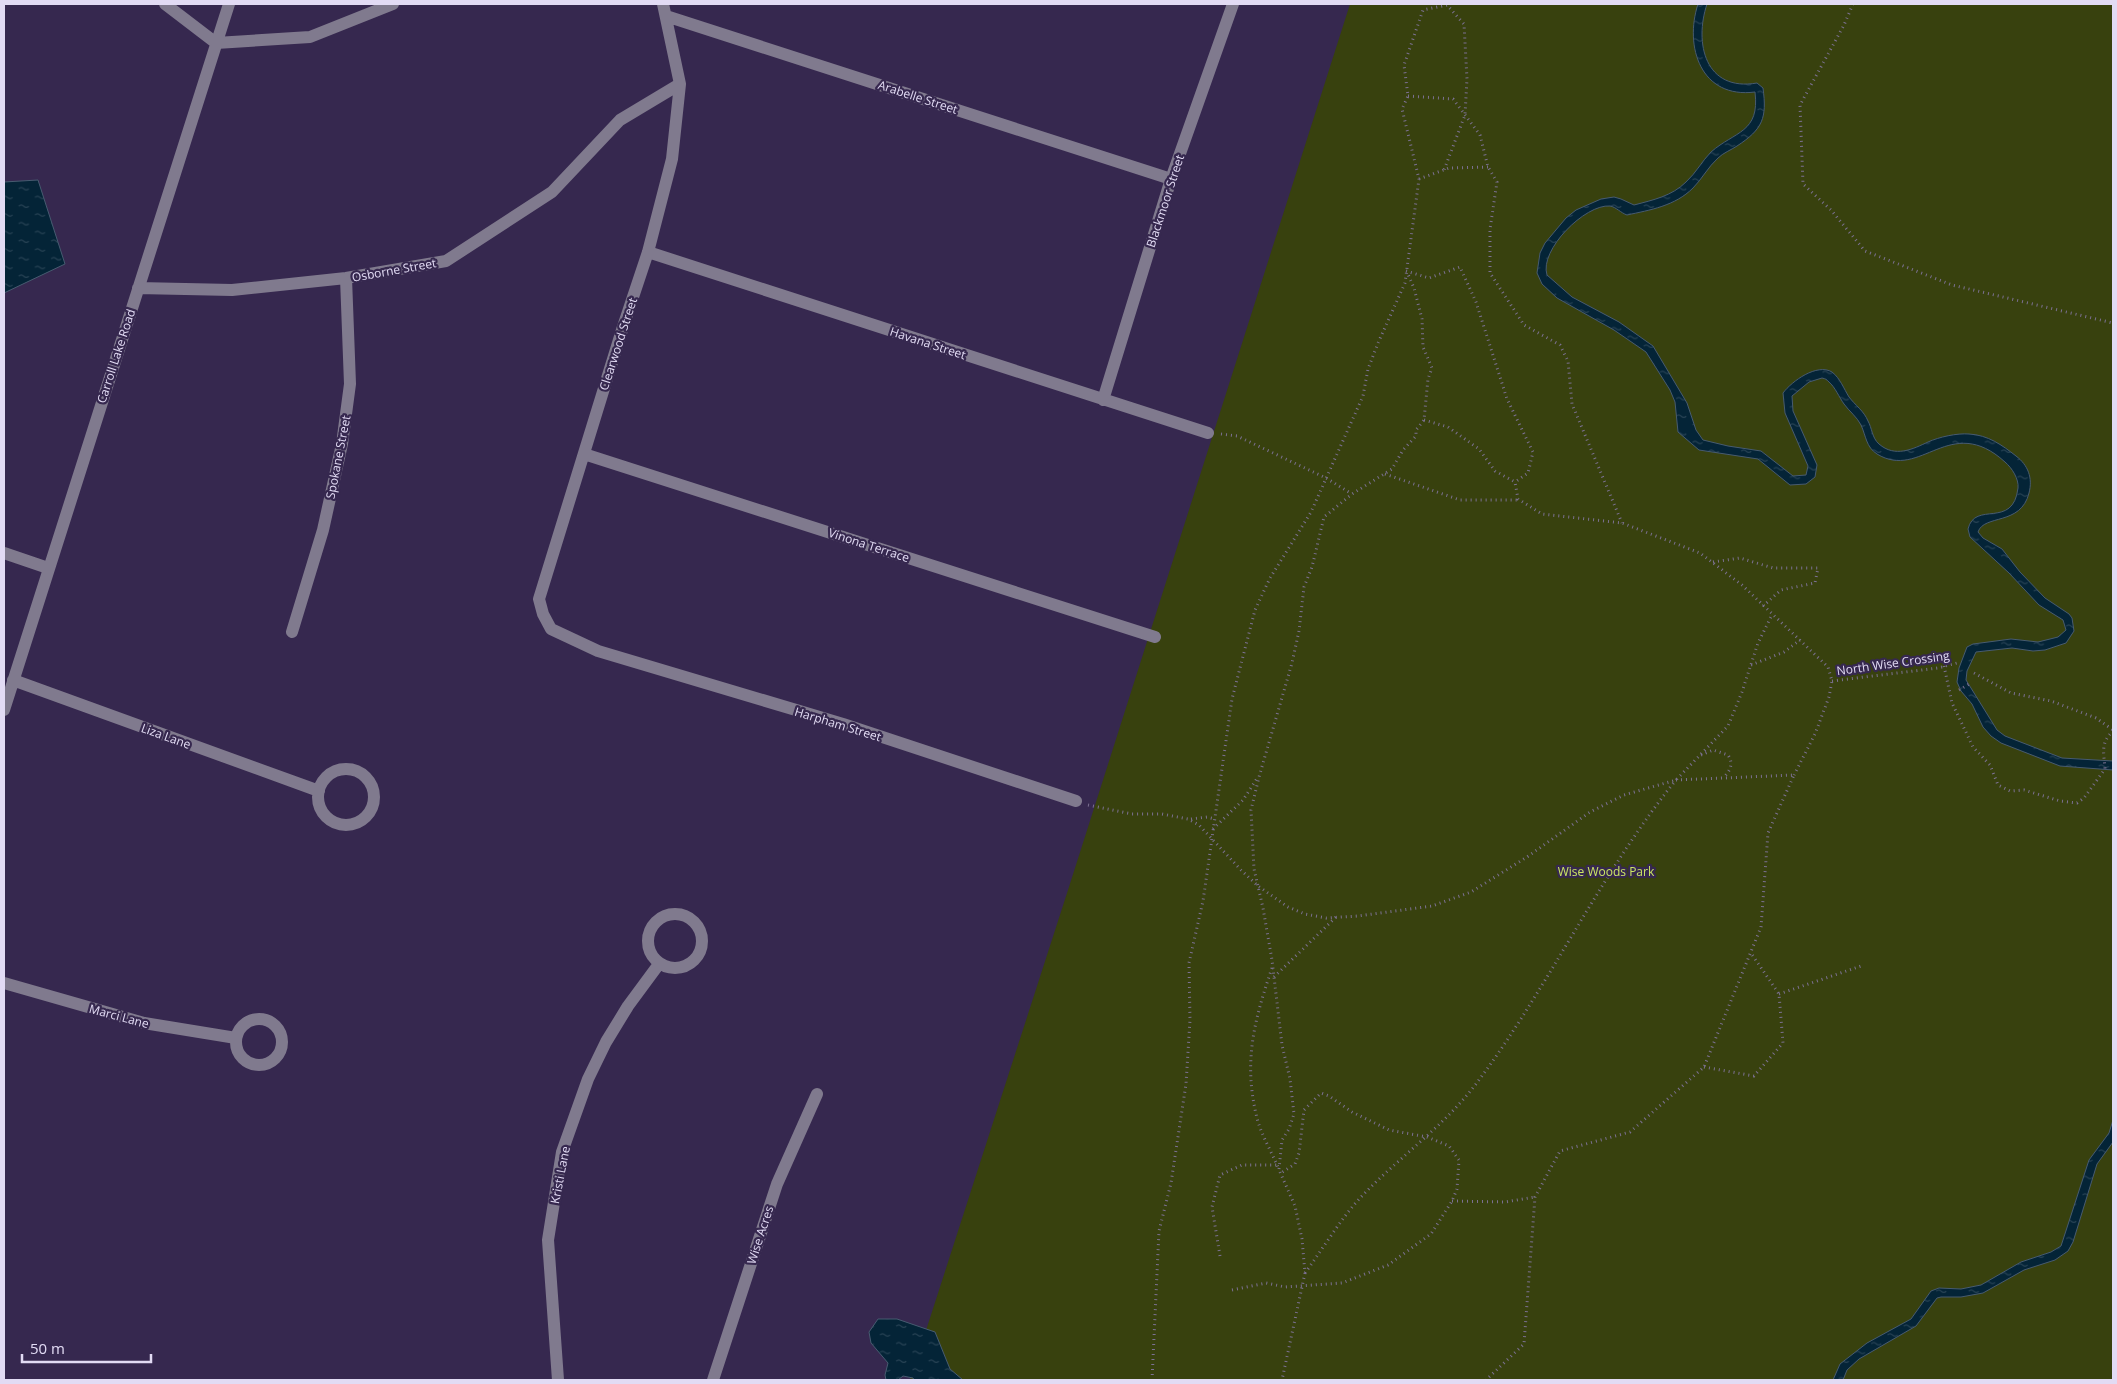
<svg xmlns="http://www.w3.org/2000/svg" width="2117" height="1384" viewBox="0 0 2117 1384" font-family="'Open Sans',sans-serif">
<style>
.green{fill:#38410e}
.water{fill:url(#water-ripples);stroke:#475b70}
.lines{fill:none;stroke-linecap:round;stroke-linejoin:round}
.path{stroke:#7c7192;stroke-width:3;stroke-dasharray:1 4;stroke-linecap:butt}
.minor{stroke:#807a8e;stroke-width:12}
.labels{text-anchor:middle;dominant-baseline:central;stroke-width:4.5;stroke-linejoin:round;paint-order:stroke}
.street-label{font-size:12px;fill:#e2dbf4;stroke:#36284f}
.park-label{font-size:12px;fill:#cce664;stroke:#36284f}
</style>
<defs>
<pattern id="water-ripples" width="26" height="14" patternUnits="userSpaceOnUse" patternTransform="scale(1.25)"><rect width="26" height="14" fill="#042437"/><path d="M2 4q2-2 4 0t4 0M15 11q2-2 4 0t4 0" fill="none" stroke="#284355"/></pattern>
</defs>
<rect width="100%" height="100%" fill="#36284f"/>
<!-- green -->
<path class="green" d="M 1350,4 L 2113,4 L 2113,1380 L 910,1380 L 1068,890 Z"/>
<!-- water -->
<path class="water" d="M 1698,4 L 1707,4 C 1694,43 1705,92 1757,83 L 1763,88 C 1767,118 1763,129 1737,146 C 1731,150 1723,153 1718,158 C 1708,167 1702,179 1693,188 C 1675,206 1650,210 1627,215 C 1621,213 1616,207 1610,206 C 1585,204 1539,250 1547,275 L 1572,297 L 1619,322 L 1653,346 L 1687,403 L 1696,430 L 1703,440 L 1728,446 L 1761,451 L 1793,476 L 1806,475 L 1808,466 L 1785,413 L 1783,393 C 1792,381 1817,363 1832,372 C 1840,378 1844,389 1849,397 C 1855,405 1864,411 1868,421 C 1872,428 1872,438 1879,444 C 1895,458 1913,449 1928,442 C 1939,437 1957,433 1969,434 C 1988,435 2002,445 2016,456 C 2028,465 2033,478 2029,493 C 2021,526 1984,514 1978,532 L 1983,538 L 2002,549 L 2020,572 L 2045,598 L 2069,614 L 2072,618 L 2074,631 L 2066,643 L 2045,650 L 2033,651 L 2012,648 L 1976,652 L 1967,671 L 1966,680 L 1997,730 L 2005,736 L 2062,758 L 2113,761 L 2113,770 L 2060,766 L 2001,743 L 1991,736 L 1983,727 L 1972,704 L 1961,691 L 1957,682 L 1959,668 L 1967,647 L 1973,644 L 2011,639 L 2038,642 L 2058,637 L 2066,630 L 2063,620 L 2039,605 L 2009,573 L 1970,537 L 1968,529 C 1975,500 2013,530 2018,488 C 2019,479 2012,468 2005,462 C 1950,412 1921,481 1877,454 C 1866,447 1866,436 1861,425 C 1857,417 1849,411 1844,404 C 1839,397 1835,387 1829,382 C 1826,379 1826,379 1822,378 L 1809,382 L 1792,396 L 1793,411 L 1817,465 L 1815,477 L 1806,484 L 1790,485 L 1758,459 L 1699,450 L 1678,432 L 1675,402 L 1670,390 L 1646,352 L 1614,330 L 1557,298 L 1542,284 L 1537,273 L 1540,253 L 1545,243 L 1566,218 L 1576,210 L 1601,199 L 1614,197 L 1621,199 L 1634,205 C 1653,200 1672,196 1686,182 C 1696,173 1702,161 1711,152 C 1735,131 1760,133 1755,92 C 1701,99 1684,47 1698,4 Z
M 38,180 L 65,264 L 4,293 L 4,182 Z
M 2113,1120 L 2113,1142 L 2097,1164 L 2073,1242 L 2068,1251 L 2055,1260 L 2024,1270 L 1983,1293 L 1961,1297 L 1941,1297 L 1937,1298 L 1916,1326 L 1859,1359 L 1847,1370 L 1843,1380 L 1833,1380 L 1840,1364 L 1867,1343 L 1911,1319 L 1931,1291 L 1939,1288 L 1961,1289 L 1981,1285 L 2021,1262 L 2051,1252 L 2061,1246 L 2089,1160 L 2109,1133 Z
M 878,1319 L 897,1319 L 935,1332 L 950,1369 L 963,1380 L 914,1380 L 913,1378 L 903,1376 L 898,1380 L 886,1380 L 885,1375 L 888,1363 L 871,1343 L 869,1332 Z"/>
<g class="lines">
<!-- path -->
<path class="path" d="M 1853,4 L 1844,25 L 1800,105 L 1803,184 L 1831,210 L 1865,251 L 1952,285 L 2113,323
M 1408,96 L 1453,99 L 1480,135 L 1488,167 L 1497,182 L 1490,229 L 1490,273 L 1524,325 L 1560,345 L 1568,361 L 1572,404 L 1622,523
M 1419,179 L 1449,168 L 1488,167
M 1406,271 L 1429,278 L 1460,267 L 1476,302 L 1507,399 L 1533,452 L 1528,473 L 1515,482
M 1424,420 L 1448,427 L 1479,449 L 1495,471 L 1515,482 L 1518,499 L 1542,514 L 1622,523 L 1700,553 L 1742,585 L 1828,667 L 1832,681 L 1829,697 L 1815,734 L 1794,775
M 1221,434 L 1237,436 L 1326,478 L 1352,494
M 1385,474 L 1460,500 L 1520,500
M 1713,562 L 1740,558 L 1773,568 L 1818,568 L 1815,583 L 1781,590 L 1763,606
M 1751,665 L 1784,652 L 1800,640
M 1944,666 L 1952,703 L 1973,747 L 1990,765 L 1998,785 L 2010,791 L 2024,790 L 2060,801 L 2077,803 L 2084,798 L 2105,769 C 2104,753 2100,743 2113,731
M 1974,673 L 2011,693 L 2051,701 L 2096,718 L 2113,730
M 1832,681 L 1938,668 L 1957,663
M 1959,690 L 1969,684
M 1701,755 L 1713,750 L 1728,755 C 1734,764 1730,771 1723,778
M 1088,805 L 1132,814 L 1162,814 L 1188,819 L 1199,825 L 1241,870 L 1258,886 L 1288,907 L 1305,914 L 1326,918 L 1358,916 L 1432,906 L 1471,892 L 1527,857 L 1590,812 L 1624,795 L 1676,780 L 1728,726 L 1742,692 L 1758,643 L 1772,615
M 1191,819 L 1207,817 L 1215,819
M 1213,829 L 1243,800 L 1258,777
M 1272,968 C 1254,1021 1243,1062 1257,1118 C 1261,1134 1271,1151 1278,1167
M 1274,977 L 1336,917
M 1779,994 L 1864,965
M 1704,1067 L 1754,1076 L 1783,1043 L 1779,994 L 1751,953
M 1279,1169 L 1282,1140 L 1289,1129 L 1294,1114 L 1290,1079 L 1282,1045 L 1272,960 L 1263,908 L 1254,869 L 1251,810 L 1259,777 L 1292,663 L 1299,631 L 1304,587 L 1312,567 L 1324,517 L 1352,494 L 1392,469 L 1403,450 L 1416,436 L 1416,430 L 1424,420 L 1428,379 L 1432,368 L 1423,347 L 1422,319 L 1414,288 L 1407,272
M 1280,1172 L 1295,1206 L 1302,1239 L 1305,1273 L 1282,1380
M 1452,1201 L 1505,1202 L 1535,1197
M 1220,1256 L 1212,1207 L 1220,1175 L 1242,1165 L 1277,1165
M 1305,1273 C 1322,1250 1342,1217 1361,1197 C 1399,1157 1446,1125 1479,1080 C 1551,983 1600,874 1676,780 L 1794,775 L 1768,833 L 1761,927 L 1704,1067 L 1630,1132 L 1560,1151 L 1535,1197 L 1524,1344 L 1486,1380
M 1232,1290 L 1266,1283 L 1285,1287 L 1342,1283 L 1388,1265 L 1431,1234 L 1452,1201 L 1457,1189 L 1459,1160 L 1449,1146 L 1427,1137 L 1389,1130 L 1352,1112 L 1329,1096 L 1321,1093 L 1304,1110 L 1299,1153 L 1295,1164 L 1281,1173
M 1152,1380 L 1159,1231 L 1171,1183 L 1186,1084 L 1190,1020 L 1189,963 L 1203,901 L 1232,699 L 1255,610 L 1270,578 L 1311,512 L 1363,396 L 1368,369 L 1378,343 L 1405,283 L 1419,179 L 1402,109 L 1408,96 L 1404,65 L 1423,10 L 1447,5 L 1464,24 L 1467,79 L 1465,115 L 1444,170"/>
<!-- minor -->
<path class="minor" d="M 165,4 L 216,43 L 310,37 L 393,4
M 663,4 L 680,84 L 672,159 L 648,252 L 622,330 L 539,599 L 543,614 L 551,629 L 598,651 L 843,724 L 1076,801
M 666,16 L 1171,179
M 648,252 L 1208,433
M 138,288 L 232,290 L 346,278 L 446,261 L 552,192 L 620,120 L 680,84
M 1103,400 L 1171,179 L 1233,4
M 584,454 L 1155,637
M 4,553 L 48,568
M 292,632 L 323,530 L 342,444 L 350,384 L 346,278
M 13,680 L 319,791
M 4,710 L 229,4
M318 797a28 28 0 1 1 56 0a28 28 0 1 1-56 0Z
M648 941a27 27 0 1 1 54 0a27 27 0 1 1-54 0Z
M 4,983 L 144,1023 L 236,1038
M236 1042a23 23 0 1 1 46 0a23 23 0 1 1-46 0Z
M 558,1380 L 548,1240 L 562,1152 L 588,1079 L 606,1042 L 628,1006 L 659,964
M 713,1380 L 777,1184 L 817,1094"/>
</g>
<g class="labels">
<!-- street labels -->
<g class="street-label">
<text transform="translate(918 97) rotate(18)">Arabelle Street</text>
<text transform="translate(1165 201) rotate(-72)">Blackmoor Street</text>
<text transform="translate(394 270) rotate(-10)">Osborne Street</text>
<text transform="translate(928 343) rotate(18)">Havana Street</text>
<text transform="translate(618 344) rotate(-72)">Clearwood Street</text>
<text transform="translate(116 356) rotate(-72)">Carroll Lake Road</text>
<text transform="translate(338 457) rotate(-79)">Spokane Street</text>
<text transform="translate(869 545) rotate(18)">Vinona Terrace</text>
<text transform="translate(1893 663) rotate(-8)">North Wise Crossing</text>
<text transform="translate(838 724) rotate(17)">Harpham Street</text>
<text transform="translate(166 736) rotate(20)">Liza Lane</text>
<text transform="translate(119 1016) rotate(15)">Marci Lane</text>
<text transform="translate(560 1175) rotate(-79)">Kristi Lane</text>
<text transform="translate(760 1235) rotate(-72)">Wise Acres</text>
</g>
<!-- park labels -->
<g class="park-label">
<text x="1606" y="871">Wise Woods Park</text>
</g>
</g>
<!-- border -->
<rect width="2117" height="1384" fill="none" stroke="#e2dbf4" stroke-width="10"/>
<!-- scale -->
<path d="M22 1354v8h129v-8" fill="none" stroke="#e2dbf4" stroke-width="2.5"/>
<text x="30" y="1354" font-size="15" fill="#e2dbf4" stroke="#36284f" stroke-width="4" paint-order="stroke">50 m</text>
</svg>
